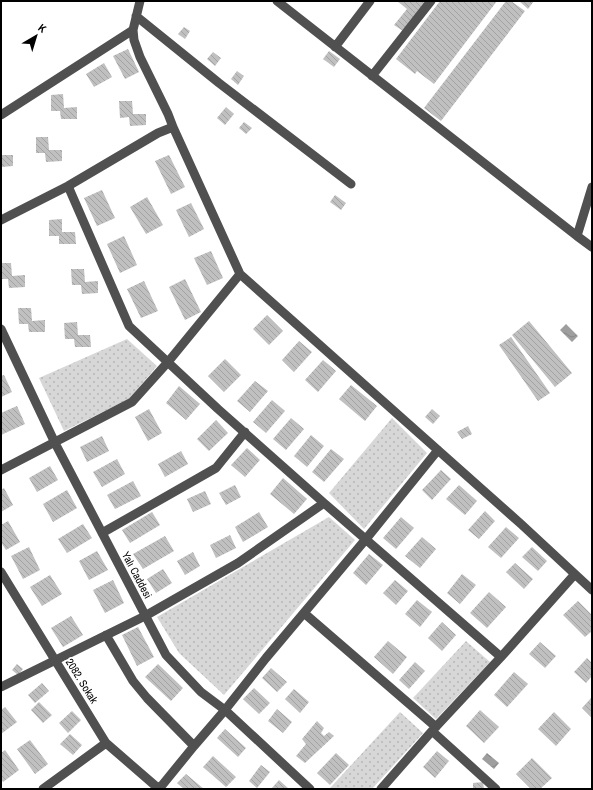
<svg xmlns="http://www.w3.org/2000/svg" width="593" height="790" viewBox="0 0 593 790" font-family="'Archivo Narrow',sans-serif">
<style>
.park{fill:url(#park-dots)}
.water{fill:url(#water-waves)}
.building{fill:url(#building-back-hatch)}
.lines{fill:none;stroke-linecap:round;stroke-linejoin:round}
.minor{stroke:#505050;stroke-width:9}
.labels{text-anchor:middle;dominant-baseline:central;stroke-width:3.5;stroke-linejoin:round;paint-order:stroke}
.street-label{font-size:11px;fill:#000;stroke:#fff}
</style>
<defs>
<pattern id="park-dots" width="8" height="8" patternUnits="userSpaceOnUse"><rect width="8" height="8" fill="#d7d7d7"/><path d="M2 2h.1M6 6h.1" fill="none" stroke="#b7b7b7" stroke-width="1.8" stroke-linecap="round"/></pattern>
<pattern id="water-waves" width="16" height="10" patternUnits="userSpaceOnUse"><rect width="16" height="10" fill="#9e9e9e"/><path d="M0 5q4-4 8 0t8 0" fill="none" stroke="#868686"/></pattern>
<pattern id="building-back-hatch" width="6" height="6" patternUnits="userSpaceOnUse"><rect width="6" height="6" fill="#c0c0c0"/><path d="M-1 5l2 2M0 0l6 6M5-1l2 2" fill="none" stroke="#a3a3a3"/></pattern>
</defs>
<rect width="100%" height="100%" fill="#fff"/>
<!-- park -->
<path class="park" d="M 127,339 L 157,366 L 129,399 L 64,431 L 39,378 Z
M 392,418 L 427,453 L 364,529 L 329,493 Z
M 329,517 L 355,540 L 224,695 L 179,653 L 157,617 Z
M 466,641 L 490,662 L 436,719 L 413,698 Z
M 400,712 L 423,733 L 372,789 L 331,789 L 330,788 Z"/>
<!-- water -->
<path class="water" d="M 566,324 L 578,336 L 572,342 L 560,330 Z
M 487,753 L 499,763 L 494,769 L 482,759 Z"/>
<!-- building -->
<path class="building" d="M 397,1 L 431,1 L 406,33 L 394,25 L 407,9 Z
M 440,1 L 497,1 L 434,84 L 417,71 L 415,74 L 396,59 Z
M 506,1 L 511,1 L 525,11 L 441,121 L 424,108 Z
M 519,1 L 534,1 L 528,9 Z
M 184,27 L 190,31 L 185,39 L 178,34 Z
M 128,49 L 139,72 L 125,79 L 113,56 Z
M 329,51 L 340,59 L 334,67 L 323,59 Z
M 213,52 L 221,58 L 215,66 L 207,59 Z
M 104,63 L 112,77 L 94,87 L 86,74 Z
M 237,71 L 244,76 L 238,85 L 231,79 Z
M 63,94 L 64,108 L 77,107 L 77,119 L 61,119 L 60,111 L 51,111 L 51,95 Z
M 119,101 L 132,101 L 133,114 L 146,114 L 146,125 L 130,126 L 129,117 L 120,118 Z
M 226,107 L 234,114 L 225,125 L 217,118 Z
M 244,122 L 252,128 L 246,134 L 239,128 Z
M 36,137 L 48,137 L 49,150 L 62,150 L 62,161 L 46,162 L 45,153 L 36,153 Z
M 1,155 L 13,155 L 13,166 L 1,167 Z
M 169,155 L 185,187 L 171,194 L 155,161 Z
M 102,190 L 115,218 L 97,226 L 84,198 Z
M 335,195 L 346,203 L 341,210 L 330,202 Z
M 147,197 L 163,225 L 146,234 L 130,207 Z
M 191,203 L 204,229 L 189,237 L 176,210 Z
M 62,219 L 62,232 L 75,232 L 76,244 L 59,244 L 59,236 L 49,236 L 49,220 Z
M 124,236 L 137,265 L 120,273 L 107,244 Z
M 211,251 L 223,278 L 207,285 L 194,258 Z
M 1,263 L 11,263 L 12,276 L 25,275 L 25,287 L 9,288 L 8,279 L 1,279 Z
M 71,269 L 84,269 L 85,282 L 98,281 L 98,293 L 82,294 L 81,285 L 72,285 Z
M 185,279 L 201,312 L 185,320 L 169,287 Z
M 144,281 L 158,311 L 141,318 L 127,289 Z
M 18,308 L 31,308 L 32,321 L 45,320 L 45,332 L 29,332 L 28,324 L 19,324 Z
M 267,315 L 283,331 L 269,345 L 253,329 Z
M 529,321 L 572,373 L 555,387 L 512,335 Z
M 77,322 L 78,335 L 90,335 L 91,347 L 75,347 L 74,339 L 65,339 L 64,323 Z
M 511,337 L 550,393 L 538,401 L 499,345 Z
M 299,341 L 312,352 L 294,372 L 282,360 Z
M 225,359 L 241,375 L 224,392 L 208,376 Z
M 323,360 L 336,371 L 318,392 L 305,380 Z
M 4,375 L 12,392 L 1,397 L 1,376 Z
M 255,381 L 268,391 L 250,412 L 237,401 Z
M 351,385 L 377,406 L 365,421 L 339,399 Z
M 179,386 L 200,404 L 186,420 L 166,403 Z
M 272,400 L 285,411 L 266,433 L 253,422 Z
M 17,406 L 25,424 L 1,435 L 1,413 Z
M 149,409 L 162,433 L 148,441 L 135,417 Z
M 432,409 L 440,416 L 433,424 L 425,417 Z
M 291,418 L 304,429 L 286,450 L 273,439 Z
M 216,420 L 228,433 L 209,451 L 197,439 Z
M 468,426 L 472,434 L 462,439 L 457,432 Z
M 311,435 L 324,446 L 307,467 L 294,456 Z
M 102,436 L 109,451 L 87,462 L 80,447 Z
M 247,448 L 260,460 L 245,477 L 231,465 Z
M 331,449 L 344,459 L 324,482 L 312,472 Z
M 181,451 L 188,464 L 165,477 L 158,464 Z
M 117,459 L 125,474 L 102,487 L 93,472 Z
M 50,466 L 58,480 L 37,492 L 29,478 Z
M 441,470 L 451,479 L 432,500 L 422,490 Z
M 283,478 L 307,499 L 294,514 L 270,494 Z
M 133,481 L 141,496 L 115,509 L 107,495 Z
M 235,485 L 241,497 L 226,505 L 219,493 Z
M 459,485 L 477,501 L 465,515 L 446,499 Z
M 4,488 L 13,505 L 1,512 L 1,490 Z
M 67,490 L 77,508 L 53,522 L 43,504 Z
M 205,491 L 211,504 L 193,512 L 187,499 Z
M 485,511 L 495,521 L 479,539 L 468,530 Z
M 152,512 L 160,525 L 130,543 L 122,530 Z
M 259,512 L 268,527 L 243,542 L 235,527 Z
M 401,517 L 414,528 L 396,549 L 383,538 Z
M 8,521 L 20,542 L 6,550 L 1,542 L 1,525 Z
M 83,524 L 92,538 L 67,553 L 58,539 Z
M 506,527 L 519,538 L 501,558 L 488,547 Z
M 230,535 L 236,548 L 216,558 L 210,545 Z
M 165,536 L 174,551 L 143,569 L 133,554 Z
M 422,537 L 436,549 L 420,568 L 405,556 Z
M 29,547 L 40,570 L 23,579 L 11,556 Z
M 532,547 L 547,561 L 538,571 L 522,557 Z
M 97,551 L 108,570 L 89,580 L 79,561 Z
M 193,552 L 200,566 L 185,575 L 177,561 Z
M 369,554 L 383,565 L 366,585 L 353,573 Z
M 515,563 L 533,579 L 524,589 L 506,572 Z
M 163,569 L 172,583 L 156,593 L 147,579 Z
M 462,574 L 476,585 L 460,604 L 447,593 Z
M 50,575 L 62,594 L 42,606 L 30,587 Z
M 113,580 L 124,603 L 105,613 L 93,590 Z
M 395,580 L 408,591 L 396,605 L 383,593 Z
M 489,592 L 506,607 L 487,628 L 470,613 Z
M 417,600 L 432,612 L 420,627 L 405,614 Z
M 578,601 L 592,615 L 592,631 L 585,637 L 563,615 Z
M 71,616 L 83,635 L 63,647 L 51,628 Z
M 442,622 L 456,635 L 442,651 L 428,638 Z
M 138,627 L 154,657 L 137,666 L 122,635 Z
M 388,641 L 407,657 L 393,674 L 374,657 Z
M 540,642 L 556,656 L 545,668 L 529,654 Z
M 587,658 L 592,663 L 592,676 L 586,683 L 574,672 Z
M 415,662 L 425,671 L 409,689 L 399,680 Z
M 17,664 L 23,669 L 18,675 L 12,670 Z
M 158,664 L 183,688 L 171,701 L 145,677 Z
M 271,668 L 287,682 L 277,692 L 262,678 Z
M 514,672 L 528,684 L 507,707 L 494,695 Z
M 42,683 L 49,691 L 35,703 L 28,695 Z
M 254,688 L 270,703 L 259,714 L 243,699 Z
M 294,689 L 309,702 L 300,713 L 285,699 Z
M 592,697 L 592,718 L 582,708 Z
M 39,702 L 52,715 L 43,723 L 31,710 Z
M 5,707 L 17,722 L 1,734 L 1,710 Z
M 277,709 L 292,722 L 283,733 L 268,721 Z
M 480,710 L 499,727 L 484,743 L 466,726 Z
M 72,711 L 81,720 L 68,733 L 59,723 Z
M 554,712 L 571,729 L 556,746 L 538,729 Z
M 317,721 L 324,728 L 321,733 L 324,736 L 329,732 L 334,736 L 305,763 L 296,756 L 306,744 L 302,739 Z
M 225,729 L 246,748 L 238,757 L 217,738 Z
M 70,734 L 82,745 L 73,755 L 60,744 Z
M 30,740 L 48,764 L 35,774 L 17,749 Z
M 5,750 L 19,770 L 3,782 L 1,779 L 1,753 Z
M 437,751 L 449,761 L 435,778 L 423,767 Z
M 336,753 L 349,765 L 330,785 L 317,773 Z
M 213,756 L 236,777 L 226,787 L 203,767 Z
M 532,758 L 552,778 L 540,789 L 531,789 L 516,774 Z
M 261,765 L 270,772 L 257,788 L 249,781 Z
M 186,774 L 204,789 L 184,789 L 177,783 Z
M 279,780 L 289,789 L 271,789 Z
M 483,782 L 484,789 L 473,789 L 473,783 Z"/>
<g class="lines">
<!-- minor -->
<path class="minor" d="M 277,1 L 577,236 L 592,187
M 136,16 L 219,83 L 351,184
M 335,47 L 370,1
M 372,76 L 431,1
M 1,115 L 133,30
M 173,127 L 240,274 L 521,524 L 592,590
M 68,186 L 129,326 L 218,409 L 324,503 L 501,657 L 575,574
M 1,220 L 68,186 L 158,133 L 173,127 L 168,114 L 140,57 L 134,40 L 133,30 L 140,1
M 577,236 L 592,247
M 1,329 L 55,443 L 166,655 L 201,692 L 225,710 L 310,789
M 1,470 L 132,402 L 168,362 L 240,274
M 102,533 L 216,468 L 245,432
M 1,572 L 106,743 L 159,789
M 304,613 L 436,727
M 106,635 L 133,681 L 147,698 L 194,746
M 1,687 L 145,616 L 238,563 L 324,503
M 432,731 L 496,789
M 43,789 L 106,743
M 159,789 L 194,746 L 225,710 L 266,658 L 366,539 L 438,450
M 381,789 L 432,731 L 501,657"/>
</g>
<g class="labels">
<!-- street labels -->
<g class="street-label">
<text transform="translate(137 575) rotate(62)">Yalı Caddesi</text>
<text transform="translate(82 681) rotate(58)">2082. Sokak</text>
</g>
</g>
<!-- border -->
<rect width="593" height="790" fill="none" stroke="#000000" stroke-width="4"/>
<!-- north arrow -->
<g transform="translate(36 36) rotate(38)" stroke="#ffffff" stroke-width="3" paint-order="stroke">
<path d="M0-3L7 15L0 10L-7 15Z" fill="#000000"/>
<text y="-6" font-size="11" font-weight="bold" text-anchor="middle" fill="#000000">K</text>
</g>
</svg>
